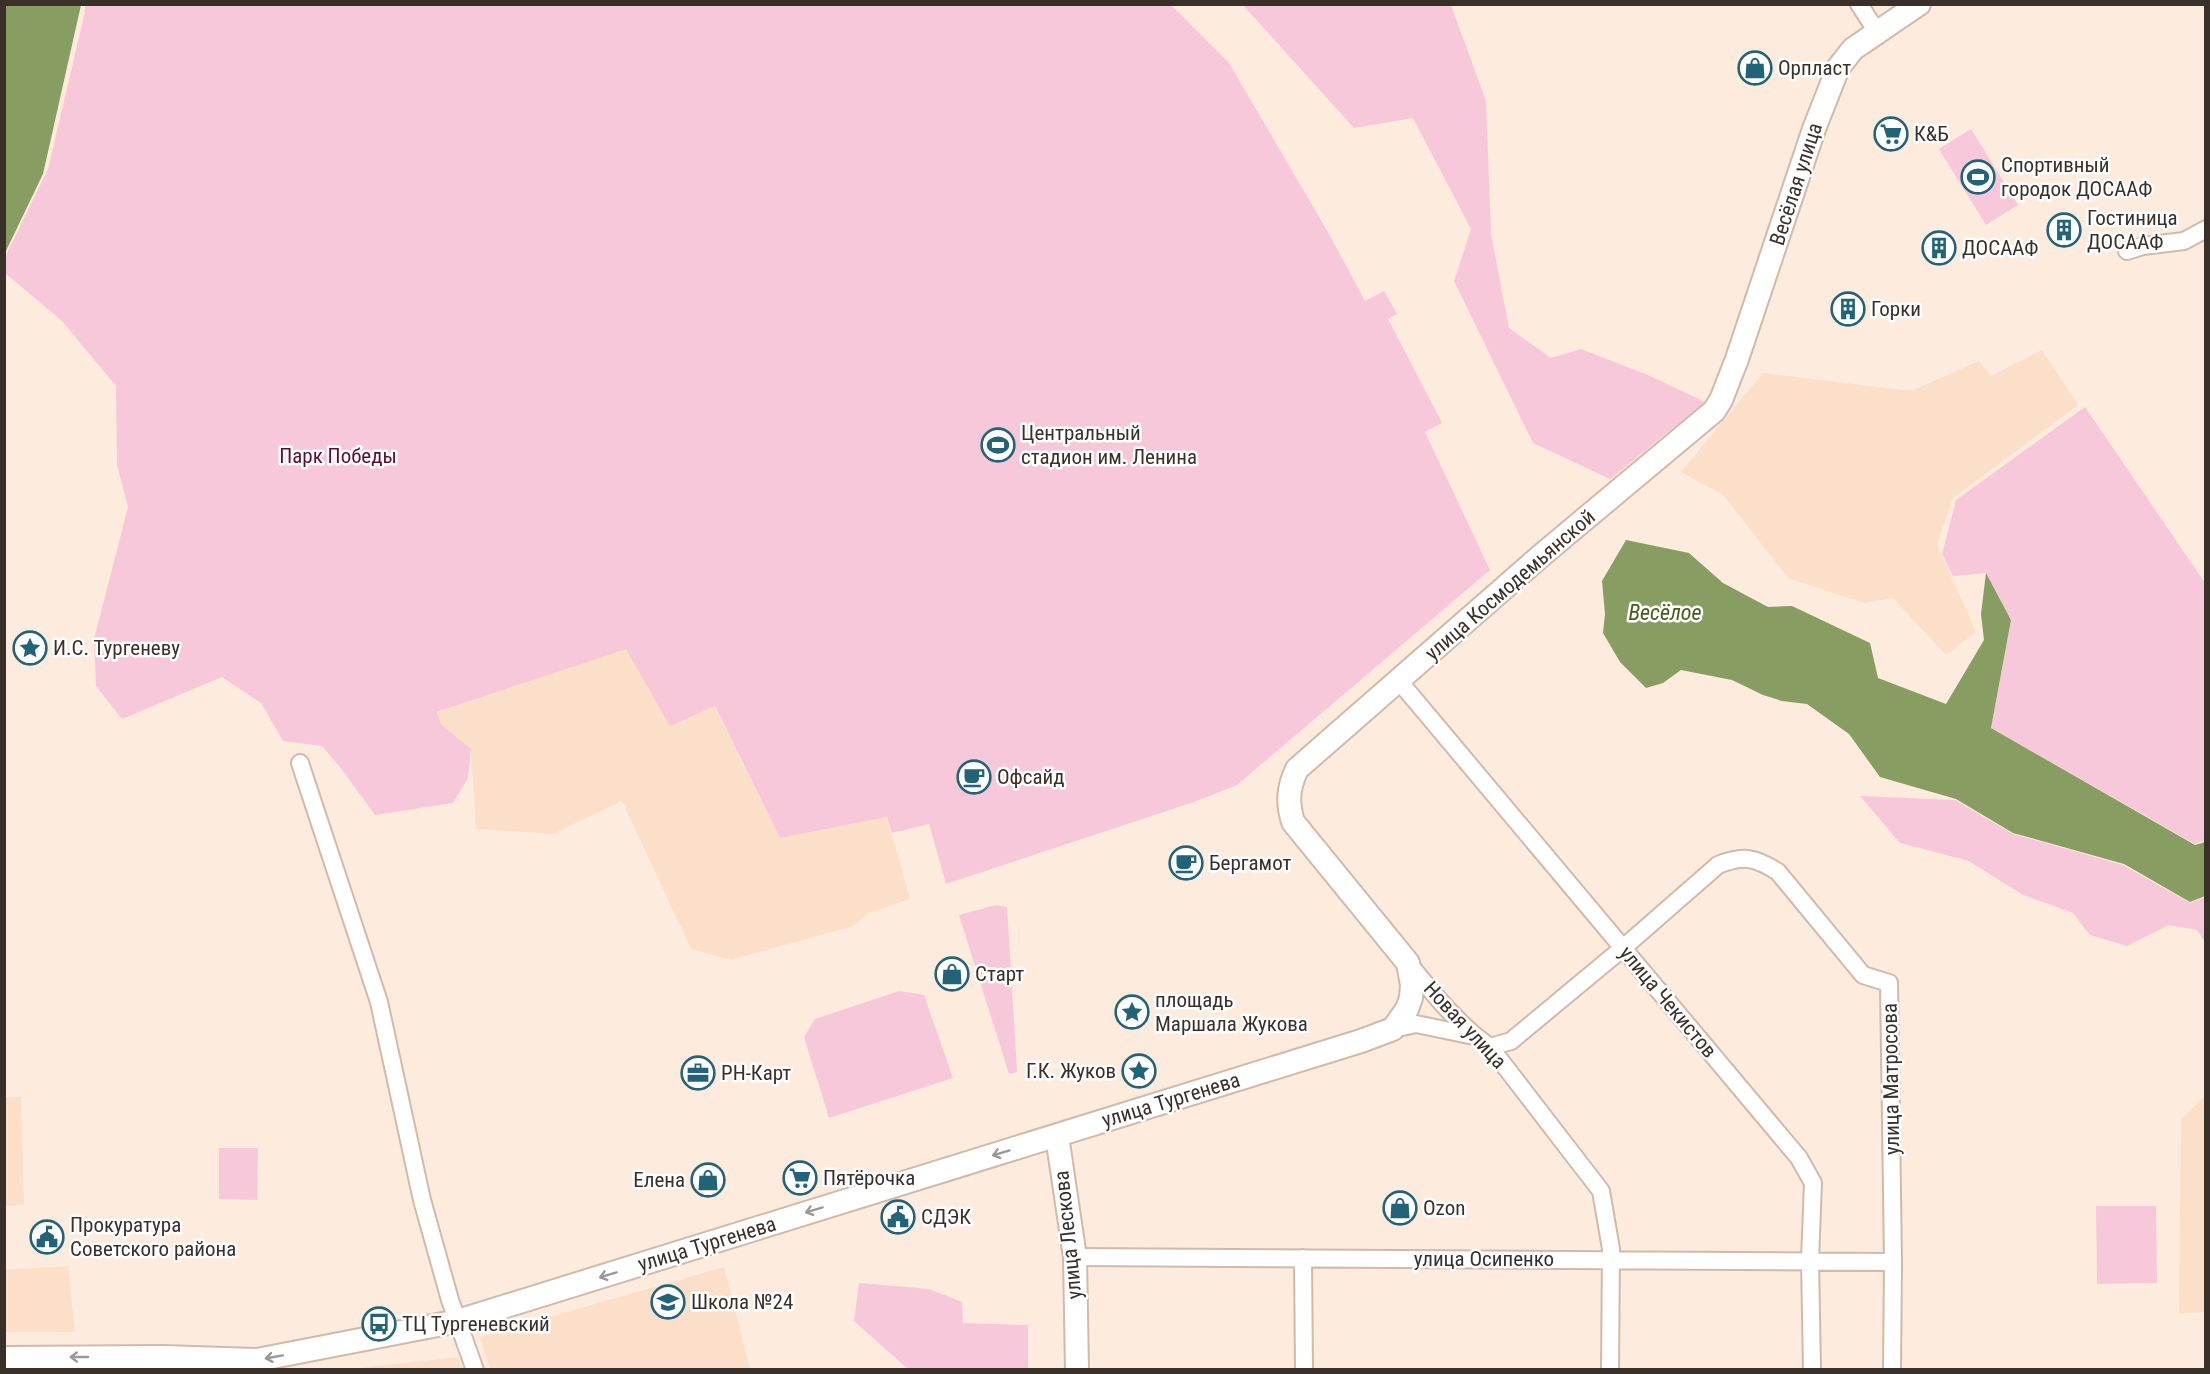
<svg xmlns="http://www.w3.org/2000/svg" width="2210" height="1374" viewBox="0 0 2210 1374" font-family="'Roboto Condensed',sans-serif">
<style>
.built{fill:#fcdfc8}
.green{fill:#f7c8d9}
.water{fill:#879d61}
.lines{fill:none;stroke-linecap:round;stroke-linejoin:round}
.street-casing{stroke:#d0baa9;stroke-width:20}
.secondary-casing{stroke:#d0baa9;stroke-width:26}
.street{stroke:#fff;stroke-width:16}
.secondary{stroke:#fff;stroke-width:22}
.oneway{stroke:#9c9894}
.labels{text-anchor:middle;dominant-baseline:central;stroke-width:5;stroke-linejoin:round;paint-order:stroke}
.poi-label{font-size:21px;fill:#39302a;stroke:#fff;text-anchor:start}
.street-label{font-size:21px;fill:#39302a;stroke:#fff}
.park-label{font-size:21px;fill:#5b0c35;stroke:#fff}
.water-label{font-size:22px;font-style:italic;fill:#475c1b;stroke:#fff}
</style>
<rect width="100%" height="100%" fill="#fdebdd"/>
<!-- built -->
<path class="built" d="M 2042,350 L 2078,405 L 1953,498 L 1937,545 L 1976,632 L 1946,655 L 1893,598 L 1864,603 L 1788,578 L 1723,495 L 1681,472 L 1763,373 L 1911,391 L 1979,361 L 1991,376 Z
M 626,648 L 714,706 L 780,838 L 887,817 L 910,899 L 869,913 L 853,926 L 731,960 L 691,949 L 622,801 L 553,834 L 476,829 L 471,750 L 441,724 L 437,713 Z
M 2205,1096 L 2205,1312 L 2179,1313 L 2181,1119 Z
M 5,1097 L 21,1097 L 24,1205 L 5,1206 Z
M 68,1266 L 75,1332 L 5,1332 L 5,1270 Z
M 724,1267 L 750,1369 L 490,1369 L 480,1337 Z
M 458,1357 L 463,1369 L 350,1369 Z"/>
<!-- green -->
<path class="green" d="M 85,5 L 1171,5 L 1229,63 L 1329,234 L 1365,301 L 1384,291 L 1397,314 L 1388,319 L 1442,423 L 1425,432 L 1490,570 L 1237,785 L 1194,802 L 946,884 L 929,824 L 892,833 L 887,817 L 780,838 L 715,706 L 670,726 L 626,649 L 437,712 L 441,724 L 471,749 L 468,778 L 453,803 L 375,815 L 340,767 L 322,746 L 283,741 L 261,703 L 222,677 L 122,719 L 96,686 L 94,639 L 128,507 L 117,465 L 116,386 L 62,321 L 5,273 L 5,257 L 48,169 L 84,16 Z
M 1243,5 L 1451,5 L 1486,101 L 1491,234 L 1509,328 L 1551,358 L 1581,349 L 1648,375 L 1705,402 L 1610,479 L 1533,443 L 1454,281 L 1471,229 L 1413,118 L 1354,128 Z
M 1971,129 L 2018,205 L 1986,225 L 1939,149 Z
M 2085,407 L 2205,583 L 2205,840 L 2195,844 L 1991,728 L 2011,620 L 1986,573 L 1953,576 L 1942,554 L 1956,500 Z
M 1860,796 L 1955,800 L 2013,834 L 2123,865 L 2190,903 L 2205,897 L 2205,942 L 2197,930 L 2169,925 L 2127,946 L 2090,935 L 2073,913 L 2023,895 L 1969,861 L 1900,843 Z
M 996,905 L 1007,907 L 1017,1072 L 1009,1074 L 959,915 Z
M 899,991 L 924,995 L 953,1078 L 829,1118 L 804,1037 L 815,1019 Z
M 219,1148 L 258,1148 L 257,1200 L 219,1199 Z
M 2096,1206 L 2156,1206 L 2157,1283 L 2097,1284 Z
M 859,1283 L 929,1289 L 962,1302 L 963,1323 L 1028,1325 L 1028,1369 L 908,1369 L 854,1321 Z"/>
<!-- water -->
<path class="water" d="M 5,4 L 81,5 L 43,174 L 5,253 Z
M 1626,540 L 1689,553 L 1723,583 L 1768,607 L 1792,606 L 1870,643 L 1878,678 L 1946,704 L 1984,640 L 1981,614 L 1986,573 L 2011,620 L 1991,728 L 2195,845 L 2205,842 L 2205,896 L 2190,902 L 2124,864 L 2013,833 L 1956,799 L 1880,777 L 1849,734 L 1807,704 L 1782,701 L 1763,695 L 1732,680 L 1681,670 L 1663,683 L 1646,688 L 1620,662 L 1603,633 L 1605,614 L 1602,581 Z"/>
<g class="lines">
<!-- street casing -->
<g class="street-casing">
<path id="street" d="M 1859,4 L 1877,32
M 2127,251 L 2143,246 L 2184,241 L 2206,229
M 1399,681 L 1799,1158 L 1813,1183 L 1810,1260 L 1812,1370
M 300,763 L 379,1002 L 422,1200 L 450,1300 L 475,1370
M 1409,964 C 1434,994 1458,1025 1490,1047 L 1601,1191 L 1611,1249 L 1610,1370
M 1393,1029 L 1416,1024 L 1474,1036
M 1490,1047 L 1511,1041 L 1623,948 L 1718,865 C 1743,855 1755,857 1778,872 L 1863,975 L 1889,983 L 1893,1262 L 1892,1370
M 1075,1257 L 1893,1262
M 1303,1258 L 1304,1370"/>
</g>
<!-- secondary casing -->
<g class="secondary-casing">
<path id="secondary" d="M 1057,1136 L 1075,1257 L 1077,1370
M 4,1358 L 163,1357 L 257,1360 L 458,1321 L 1361,1041 L 1393,1029 L 1407,1009 L 1411,998 L 1412,985 L 1408,963 L 1293,822 C 1287,802 1288,788 1297,769 L 1543,554 L 1714,411 L 1721,400 L 1737,359 L 1814,129 L 1838,68 L 1853,49 L 1919,4"/>
</g>
<!-- street -->
<use href="#street" class="street"/>
<!-- secondary -->
<use href="#secondary" class="secondary"/>
</g>
<!-- one-way arrows -->
<defs><path id="oneway-shaft" d="M-6 0H5M1.5-3L5.5 0L1.5 3" fill="none" stroke-width="1.6" stroke-linecap="round" stroke-linejoin="round" transform="scale(1.5)"/></defs>
<g class="oneway">
<use href="#oneway-shaft" transform="translate(1001 1153) rotate(163)"/>
<use href="#oneway-shaft" transform="translate(814 1210) rotate(163)"/>
<use href="#oneway-shaft" transform="translate(608 1275) rotate(163)"/>
<use href="#oneway-shaft" transform="translate(79 1357) rotate(180)"/>
<use href="#oneway-shaft" transform="translate(274 1357) rotate(170)"/>
</g>
<!-- icons -->
<defs>
<g id="shop-ring" transform="scale(1.725)"><circle r="9.5" fill="#fff" stroke="#236378" stroke-width="1.5"/><path d="M-5-2.5h2.3a2.7 3.5 0 0 1 5.4 0H5L5.5 6h-11ZM-1.5-2.5h3a1.5 2.3 0 0 0-3 0Z" fill="#236378"/></g>
<g id="supermarket-ring" transform="scale(1.725)"><circle r="9.5" fill="#fff" stroke="#236378" stroke-width="1.5"/><path d="M-6-5.5h2.5l.6 2H6L4.5 2H-2.5L-4.4-4H-6ZM-1.5 3.2a1.3 1.3 0 1 0 .1 0ZM3 3.2a1.3 1.3 0 1 0 .1 0Z" fill="#236378"/></g>
<g id="stadium-ring" transform="scale(1.725)"><circle r="9.5" fill="#fff" stroke="#236378" stroke-width="1.5"/><path d="M0-5a6.5 5 0 1 0 0 10a6.5 5 0 1 0 0-10ZM-3.5-1.8h7v3.6h-7Z" fill="#236378"/></g>
<g id="building-ring" transform="scale(1.725)"><circle r="9.5" fill="#fff" stroke="#236378" stroke-width="1.5"/><path d="M-4-6H4V6H1V3H-1V6H-4ZM-2.5-4.3h1.7v1.8h-1.7ZM.8-4.3h1.7v1.8H.8ZM-2.5-1h1.7V.8h-1.7ZM.8-1h1.7V.8H.8Z" fill="#236378"/></g>
<g id="sight-ring" transform="scale(1.725)"><circle r="9.5" fill="#fff" stroke="#236378" stroke-width="1.5"/><path d="M0-6L1.8-2.2L6-1.7L2.9 1.2L3.7 5.4L0 3.3L-3.7 5.4L-2.9 1.2L-6-1.7L-1.8-2.2Z" fill="#236378"/></g>
<g id="cafe-ring" transform="scale(1.725)"><circle r="9.5" fill="#fff" stroke="#236378" stroke-width="1.5"/><path d="M-5.5-4.5H6V0H3Q3 3.5 0 3.5H-2.5Q-5.5 3.5-5.5 0ZM3-3.2v2h1.7v-2ZM-6 4.5H4V6H-6Z" fill="#236378"/></g>
<g id="office-ring" transform="scale(1.725)"><circle r="9.5" fill="#fff" stroke="#236378" stroke-width="1.5"/><path d="M-6-3h4V-5.5h4V-3h4V5H-6ZM-1-4.5V-3h2v-1.5ZM-6 0V1H6V0Z" fill="#236378"/></g>
<g id="civic-ring" transform="scale(1.725)"><circle r="9.5" fill="#fff" stroke="#236378" stroke-width="1.5"/><path d="M-.6-6.5H3V-4.5H.6V-3L4-1V1h2V6H-6V1h2V-1L-.6-3ZM-1.2 2.5V6h2.4V2.5Z" fill="#236378"/></g>
<g id="school-ring" transform="scale(1.725)"><circle r="9.5" fill="#fff" stroke="#236378" stroke-width="1.5"/><path d="M0-5L7-2L0 1L-7-2ZM-4 1L0 2.5L4 1V4Q0 6-4 4Z" fill="#236378"/></g>
<g id="bus-ring" transform="scale(1.725)"><circle r="9.5" fill="#fff" stroke="#236378" stroke-width="1.5"/><path d="M-5-6H5V4H4V6H2V4H-2V6H-4V4H-5ZM-3.5-4V0h7V-4ZM-3.5 1.2v1.5H-2V1.2ZM2 1.2v1.5H3.5V1.2Z" fill="#236378"/></g>
</defs>
<g fill-rule="evenodd">
<use href="#shop-ring" x="1755" y="68"/>
<use href="#supermarket-ring" x="1891" y="134"/>
<use href="#stadium-ring" x="1978" y="177"/>
<use href="#building-ring" x="2064" y="230"/>
<use href="#building-ring" x="1939" y="248"/>
<use href="#building-ring" x="1848" y="309"/>
<use href="#stadium-ring" x="998" y="445"/>
<use href="#sight-ring" x="30" y="648"/>
<use href="#cafe-ring" x="974" y="777"/>
<use href="#cafe-ring" x="1186" y="863"/>
<use href="#shop-ring" x="952" y="974"/>
<use href="#sight-ring" x="1132" y="1012"/>
<use href="#sight-ring" x="1139" y="1071"/>
<use href="#office-ring" x="698" y="1073"/>
<use href="#supermarket-ring" x="800" y="1178"/>
<use href="#shop-ring" x="708" y="1180"/>
<use href="#shop-ring" x="1400" y="1208"/>
<use href="#civic-ring" x="898" y="1217"/>
<use href="#civic-ring" x="47" y="1237"/>
<use href="#school-ring" x="668" y="1302"/>
<use href="#bus-ring" x="379" y="1324"/>
</g>
<g class="labels">
<!-- poi labels -->
<g class="poi-label">
<text x="1778" y="68">Орпласт</text>
<text x="1914" y="134">К&amp;Б</text>
<text x="2001" y="165">Спортивный<tspan x="2001" dy="24">городок ДОСААФ</tspan></text>
<text x="2087" y="218">Гостиница<tspan x="2087" dy="24">ДОСААФ</tspan></text>
<text x="1962" y="248">ДОСААФ</text>
<text x="1871" y="309">Горки</text>
<text x="1021" y="433">Центральный<tspan x="1021" dy="24">стадион им. Ленина</tspan></text>
<text x="53" y="648">И.С. Тургеневу</text>
<text x="997" y="777">Офсайд</text>
<text x="1209" y="863">Бергамот</text>
<text x="975" y="974">Старт</text>
<text x="1155" y="1000">площадь<tspan x="1155" dy="24">Маршала Жукова</tspan></text>
<text x="1116" y="1071" text-anchor="end">Г.К. Жуков</text>
<text x="721" y="1073">РН-Карт</text>
<text x="823" y="1178">Пятёрочка</text>
<text x="685" y="1180" text-anchor="end">Елена</text>
<text x="1423" y="1208">Ozon</text>
<text x="921" y="1217">СДЭК</text>
<text x="70" y="1225">Прокуратура<tspan x="70" dy="24">Советского района</tspan></text>
<text x="691" y="1302">Школа №24</text>
<text x="402" y="1324">ТЦ Тургеневский</text>
</g>
<!-- street labels -->
<g class="street-label">
<text transform="translate(1796 184) rotate(-72)">Весёлая улица</text>
<text transform="translate(1510 585) rotate(-41)">улица Космодемьянской</text>
<text transform="translate(1668 1002) rotate(50)">улица Чекистов</text>
<text transform="translate(1465 1025) rotate(47)">Новая улица</text>
<text transform="translate(1891 1079) rotate(-91)">улица Матросова</text>
<text transform="translate(1171 1100) rotate(-17)">улица Тургенева</text>
<text transform="translate(1068 1235) rotate(-96)">улица Лескова</text>
<text transform="translate(707 1244) rotate(-17)">улица Тургенева</text>
<text x="1484" y="1259">улица Осипенко</text>
</g>
<!-- park labels -->
<g class="park-label">
<text x="338" y="456">Парк Победы</text>
</g>
<!-- water labels -->
<g class="water-label">
<text x="1665" y="612">Весёлое</text>
</g>
</g>
<!-- border -->
<rect width="2210" height="1374" fill="none" stroke="#39302a" stroke-width="12"/>
</svg>
